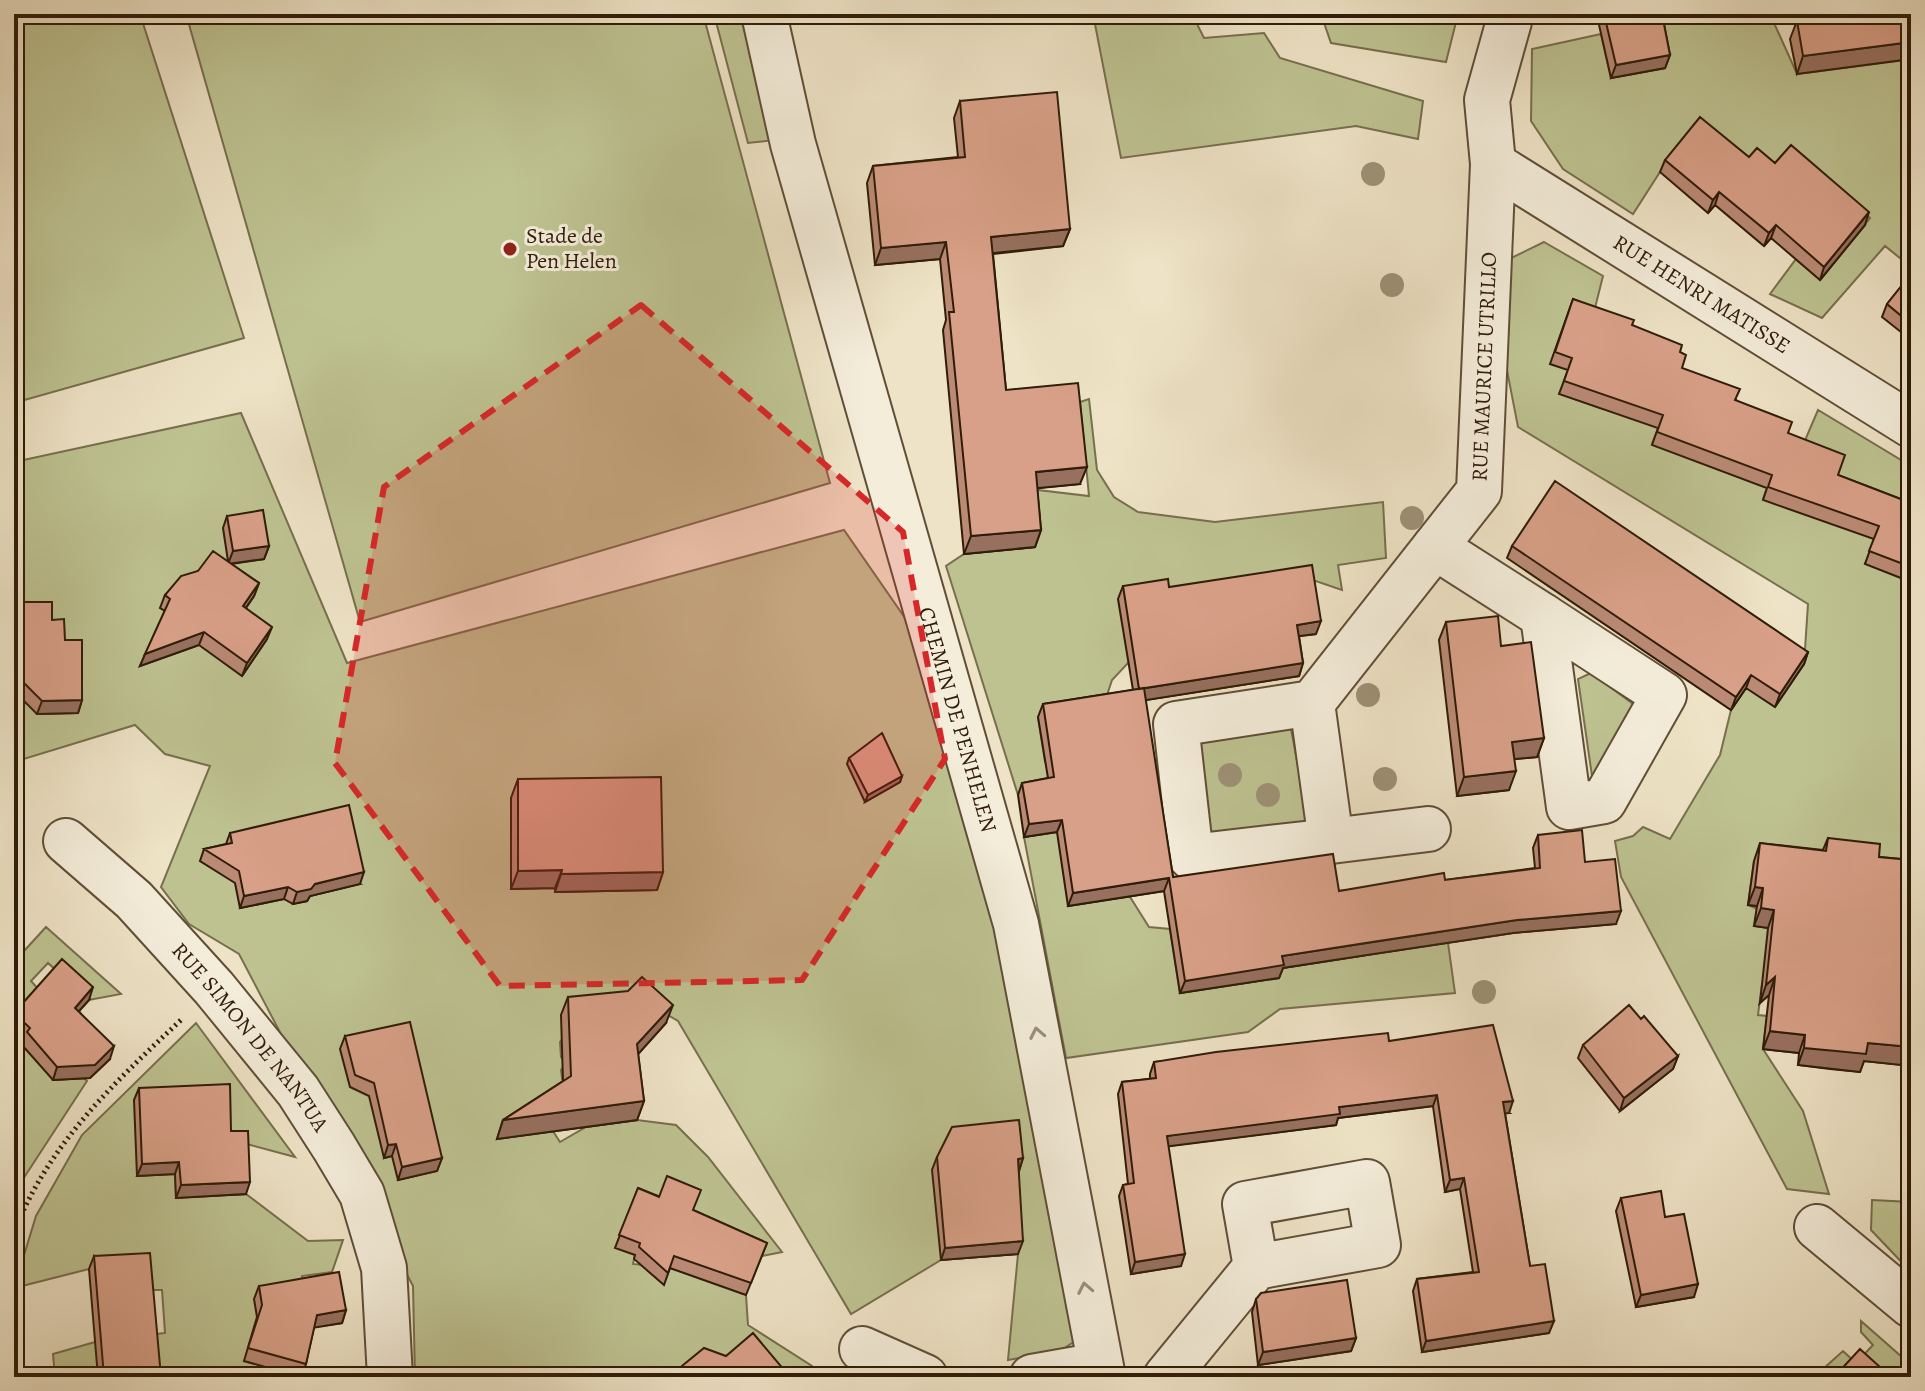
<svg xmlns="http://www.w3.org/2000/svg" width="1925" height="1391" viewBox="0 0 1925 1391" font-family="Alegreya,serif">
<style>
.green{fill:#bec291;stroke:#776f4d;stroke-width:2}
.lines{fill:none;stroke-linecap:round;stroke-linejoin:round}
.minor-casing{stroke:#604e38;stroke-width:48}
.path{stroke:#301c09;stroke-width:5;stroke-dasharray:2 4;stroke-linecap:butt}
.minor{stroke:#f4edda;stroke-width:44}
.tree{fill:#9d9175}
.wall{fill:#ba8a75;stroke:#301c09;stroke-width:2}
.shaded-wall{fill:#97705f;stroke:#301c09;stroke-width:2}
.building{fill:#d8a088;stroke:#301c09;stroke-width:2}
.oneway{stroke:#9c8f7c}
.marked{fill:#d62828;fill-opacity:0.2;stroke:#d62828;stroke-width:6;stroke-dasharray:16 10;stroke-linejoin:round}
.poi-dot{fill:#8f2418;stroke:#f4edda;stroke-width:3}
.labels{text-anchor:middle;dominant-baseline:central;stroke-width:6;stroke-linejoin:round;paint-order:stroke}
.poi-label{font-size:22px;fill:#301c09;stroke:#f4edda;text-anchor:start}
.street-label{font-size:22px;fill:#301c09;stroke:#f4edda}
</style>
<rect width="100%" height="100%" fill="#eee3c6"/>
<filter id="stains"><feTurbulence type="fractalNoise" baseFrequency=".0025" numOctaves="4"/><feColorMatrix values="0 0 0 0 .2 0 0 0 0 .09 0 0 0 0 .02 0 0 0 .5 -.17"/></filter>
<radialGradient id="worn" r=".72"><stop offset=".6" stop-color="#630" stop-opacity="0"/><stop offset="1" stop-color="#630" stop-opacity=".3"/></radialGradient>
<!-- green -->
<path class="green" d="M 14,14 L 140,14 L 244,338 L 14,403 Z
M 186,14 L 703,14 L 830,483 L 360,622 Z
M 714,14 L 740,14 L 774,140 L 748,143 Z
M 1093,14 L 1192,14 L 1204,38 L 1264,33 L 1280,58 L 1423,101 L 1418,139 L 1356,126 L 1121,158 Z
M 1321,14 L 1458,14 L 1446,62 L 1331,43 Z
M 1655,14 L 1770,14 L 1797,74 L 1911,59 L 1911,267 L 1885,246 L 1822,318 L 1770,294 L 1796,259 L 1820,279 L 1870,218 C 1819,169 1727,174 1660,172 L 1633,214 L 1563,169 L 1531,121 L 1532,49 L 1601,34 L 1611,78 Z
M 1544,242 L 1603,276 L 1592,320 L 1560,394 L 1600,408 L 1661,421 L 1652,444 L 1767,488 L 1763,499 L 1800,452 L 1818,410 L 1911,466 L 1911,503 L 1865,563 L 1911,582 L 1911,879 L 1754,861 L 1748,905 L 1812,933 L 1762,984 L 1758,1015 L 1767,1016 L 1763,1049 L 1803,1111 L 1829,1194 L 1787,1189 L 1621,877 L 1615,841 L 1633,836 L 1643,827 L 1670,839 L 1720,755 L 1731,710 L 1751,681 L 1804,664 L 1808,604 L 1518,427 L 1505,360 L 1503,262 Z
M 1089,399 L 1097,470 L 1114,497 L 1138,512 L 1215,522 L 1383,502 L 1386,558 L 1338,565 L 1342,590 L 1307,578 L 1128,663 L 1112,680 L 1103,707 L 1038,717 L 1045,762 L 1149,927 L 1170,929 L 1180,993 L 1268,970 L 1367,955 L 1358,899 L 1448,943 L 1455,993 L 1280,1009 L 1248,1032 L 1066,1058 L 1024,837 L 1041,834 L 1034,792 L 1018,795 L 946,566 L 964,554 L 1035,547 L 1029,489 L 1089,496 L 1080,402 Z
M 241,413 L 347,663 L 844,530 L 914,631 L 1005,943 L 1075,1341 L 1060,1351 L 1008,1360 L 1018,1254 L 941,1260 L 851,1314 L 678,1021 L 635,996 L 563,1038 L 560,1042 L 561,1057 L 566,1063 L 561,1070 L 564,1094 L 540,1111 L 560,1142 L 586,1127 L 637,1120 L 676,1125 L 708,1157 L 782,1252 L 762,1256 L 635,1255 L 633,1264 L 670,1268 L 746,1295 L 748,1325 L 812,1366 L 819,1377 L 415,1377 L 413,1286 L 239,954 L 189,924 L 161,887 L 210,766 L 165,754 L 135,725 L 14,762 L 14,462 Z
M 1591,673 L 1644,712 L 1593,783 L 1578,679 Z
M 1291,729 L 1310,829 L 1206,843 L 1193,743 Z
M 46,927 L 121,994 L 89,1000 L 48,963 L 31,981 L 40,991 L 14,1020 L 14,962 Z
M 196,1023 L 295,1157 L 243,1143 L 175,1174 L 176,1197 L 246,1194 L 308,1241 L 343,1240 L 332,1272 L 302,1276 L 303,1291 L 259,1332 L 244,1361 L 301,1377 L 55,1377 L 53,1354 L 95,1342 L 165,1333 L 162,1290 L 147,1290 L 145,1266 L 89,1269 L 14,1288 L 36,1216 L 82,1135 Z
M 14,1030 L 53,1080 L 59,1079 L 71,1066 L 87,1081 L 14,1193 Z
M 1872,1200 L 1911,1202 L 1911,1272 L 1871,1230 Z
M 1861,1321 L 1911,1365 L 1911,1377 L 1814,1377 L 1843,1351 L 1856,1363 L 1873,1345 L 1861,1332 Z"/>
<g class="lines">
<!-- minor casing -->
<g class="minor-casing">
<g id="minor">
<path id="s1" d="M 764,14 L 793,144 L 1016,924 L 1103,1377"/>
<path id="s2" d="M 1493,164 L 1911,425"/>
<path d="M 1435,547 L 1543,616"/>
<path d="M 1543,616 L 1664,695 L 1604,801 L 1569,807 Z"/>
<path id="s3" d="M 1312,703 L 1331,841 L 1191,857 L 1176,724 L 1312,703 L 1479,491 L 1493,164 L 1487,100 L 1511,14"/>
<path id="s4" d="M 66,841 L 134,900 L 214,988 L 298,1091 L 334,1147 L 362,1194 L 384,1268 L 390,1377"/>
<path d="M 1331,841 L 1428,829"/>
<path d="M 1817,1227 L 1911,1305"/>
<path d="M 862,1349 L 925,1377"/>
<path d="M 1032,1377 L 1100,1365"/>
<path d="M 1166,1377 L 1256,1267 L 1378,1245 L 1367,1182 L 1245,1204 L 1256,1267"/>
</g>
</g>
<!-- path -->
<path class="path" d="M 14,1232 C 50,1142 113,1084 182,1019"/>
<!-- minor -->
<use href="#minor" class="minor"/>
</g>
<!-- trees -->
<g class="tree">
<circle cx="1373" cy="174" r="12"/>
<circle cx="1392" cy="285" r="12"/>
<circle cx="1412" cy="518" r="12"/>
<circle cx="1368" cy="695" r="12"/>
<circle cx="1230" cy="775" r="12"/>
<circle cx="1385" cy="779" r="12"/>
<circle cx="1268" cy="795" r="12"/>
<circle cx="1484" cy="992" r="12"/>
</g>
<!-- wall -->
<path class="wall" d="M 1598,14 L 1662,14 L 1670,55 L 1665,68 L 1611,78 L 1597,16 Z
M 1845,14 L 1797,74 L 1790,39 L 1797,21 Z
M 960,101 L 1070,229 L 1063,246 L 993,254 L 1006,390 L 1080,484 L 1037,488 L 1041,530 L 1035,547 L 964,554 L 943,330 L 946,320 L 940,259 L 875,265 L 867,183 L 873,166 L 958,157 L 954,118 Z
M 1749,157 L 1775,163 L 1865,225 L 1820,280 L 1771,238 L 1764,246 L 1715,205 L 1708,213 L 1660,172 L 1665,160 Z
M 1911,274 L 1911,340 L 1882,317 L 1887,304 Z
M 1573,299 L 1632,325 L 1680,352 L 1682,368 L 1736,400 L 1788,433 L 1838,475 L 1911,503 L 1911,582 L 1865,564 L 1874,539 L 1763,500 L 1767,488 L 1652,445 L 1658,428 L 1559,394 L 1568,370 L 1550,364 Z
M 227,516 L 269,546 L 264,559 L 231,564 L 259,583 L 254,596 L 246,608 L 267,639 L 242,676 L 199,645 L 140,666 L 165,611 L 160,608 L 165,595 L 198,571 L 228,561 L 223,528 Z
M 1512,546 L 1808,652 L 1804,664 L 1775,707 L 1746,688 L 1731,710 L 1507,558 Z
M 1123,586 L 1169,587 L 1316,634 L 1299,636 L 1303,663 L 1299,676 L 1145,700 L 1173,877 L 1339,891 L 1445,880 L 1535,868 L 1533,848 L 1538,835 L 1585,862 L 1616,924 L 1513,933 L 1367,955 L 1283,968 L 1279,978 L 1180,993 L 1164,891 L 1068,906 L 1057,832 L 1024,837 L 1018,795 L 1022,783 L 1048,778 L 1038,717 L 1043,704 L 1133,690 L 1118,599 Z
M 14,602 L 52,620 L 65,640 L 82,700 L 78,713 L 37,714 L 14,691 Z
M 1446,622 L 1501,646 L 1544,738 L 1537,757 L 1514,759 L 1509,790 L 1457,796 L 1439,640 Z
M 849,758 L 902,776 L 900,782 L 865,802 L 847,764 Z
M 518,779 L 663,872 L 657,890 L 555,892 L 555,888 L 511,889 L 511,798 Z
M 230,833 L 360,884 L 310,896 L 307,901 L 293,904 L 284,899 L 240,908 L 235,883 L 200,861 L 204,849 L 226,844 Z
M 1828,838 L 1879,857 L 1911,860 L 1911,1066 L 1864,1061 L 1860,1072 L 1830,1069 L 1798,1065 L 1799,1053 L 1763,1049 L 1769,995 L 1760,1003 L 1768,928 L 1754,926 L 1757,906 L 1748,905 L 1754,861 L 1760,843 L 1823,850 Z
M 568,997 L 666,1023 L 638,1054 L 644,1101 L 637,1120 L 497,1139 L 503,1120 L 563,1081 L 561,1015 Z
M 89,1000 L 79,1011 L 110,1059 L 90,1078 L 53,1080 L 22,1045 L 24,1040 L 14,1030 L 14,1012 Z
M 1641,1019 L 1678,1056 L 1673,1069 L 1620,1111 L 1578,1058 L 1583,1045 Z
M 345,1036 L 442,1158 L 437,1171 L 398,1180 L 392,1156 L 384,1158 L 369,1096 L 350,1087 L 340,1049 Z
M 1389,1041 L 1509,1113 L 1505,1113 L 1530,1266 L 1549,1333 L 1422,1352 L 1413,1291 L 1417,1279 L 1473,1272 L 1460,1189 L 1445,1192 L 1433,1106 L 1338,1118 L 1336,1125 L 1168,1146 L 1181,1266 L 1131,1274 L 1119,1196 L 1123,1185 L 1128,1184 L 1118,1094 L 1122,1082 L 1150,1079 L 1150,1074 L 1154,1062 Z
M 139,1088 L 231,1131 L 246,1194 L 176,1198 L 175,1174 L 137,1176 L 134,1100 Z
M 937,1157 L 1023,1158 L 1019,1171 L 1018,1254 L 941,1260 L 932,1170 Z
M 638,1188 L 693,1210 L 767,1243 L 746,1295 L 670,1268 L 664,1285 L 634,1259 L 635,1255 L 615,1248 Z
M 1621,1198 L 1665,1217 L 1694,1297 L 1636,1307 L 1616,1211 Z
M 94,1256 L 161,1377 L 98,1377 L 89,1269 Z
M 259,1286 L 346,1310 L 342,1323 L 314,1327 L 306,1364 L 301,1377 L 244,1361 L 257,1317 L 254,1299 Z
M 1256,1299 L 1356,1338 L 1351,1351 L 1258,1365 L 1252,1312 Z"/>
<!-- shaded-wall -->
<path class="shaded-wall" d="M 1911,42 L 1911,59 L 1797,74 L 1803,56 Z
M 1670,55 L 1665,68 L 1611,78 L 1616,65 Z
M 1719,192 L 1715,205 L 1708,213 L 1713,200 Z
M 1869,212 L 1865,225 L 1820,280 L 1824,267 Z
M 1776,225 L 1771,238 L 1764,246 L 1769,233 Z
M 1070,229 L 1063,246 L 985,254 L 991,237 Z
M 946,242 L 940,259 L 875,265 L 881,248 Z
M 1087,467 L 1080,484 L 1029,489 L 1036,472 Z
M 1041,530 L 1035,547 L 964,554 L 971,536 Z
M 269,546 L 264,559 L 228,564 L 233,551 Z
M 259,583 L 254,596 L 238,619 L 243,606 Z
M 1321,621 L 1316,634 L 1292,637 L 1297,625 Z
M 272,627 L 267,639 L 242,676 L 247,663 Z
M 204,632 L 199,645 L 140,666 L 145,654 Z
M 1808,652 L 1804,664 L 1775,707 L 1780,694 Z
M 1303,663 L 1299,676 L 1134,702 L 1139,689 Z
M 1751,675 L 1746,688 L 1731,710 L 1736,697 Z
M 82,700 L 78,713 L 37,714 L 42,701 Z
M 1544,738 L 1537,757 L 1505,760 L 1512,742 Z
M 1516,771 L 1509,790 L 1457,796 L 1464,777 Z
M 902,776 L 900,782 L 865,802 L 868,795 Z
M 1062,820 L 1057,832 L 1024,837 L 1029,824 Z
M 562,870 L 555,888 L 511,889 L 518,871 Z
M 364,872 L 360,884 L 310,896 L 307,901 L 293,904 L 297,892 L 315,884 Z
M 663,872 L 657,890 L 555,892 L 561,874 Z
M 1169,878 L 1164,891 L 1068,906 L 1073,893 Z
M 288,887 L 284,899 L 240,908 L 244,896 Z
M 1755,887 L 1763,888 L 1757,906 L 1748,905 Z
M 1761,908 L 1774,910 L 1768,928 L 1754,926 Z
M 1621,911 L 1616,924 L 1513,933 L 1367,955 L 1283,968 L 1279,978 L 1180,993 L 1185,981 L 1282,956 L 1517,920 Z
M 1775,977 L 1769,995 L 1760,1003 L 1766,985 Z
M 93,987 L 89,1000 L 70,1021 L 75,1008 Z
M 673,1005 L 666,1023 L 631,1062 L 637,1044 Z
M 1770,1031 L 1805,1035 L 1799,1053 L 1763,1049 Z
M 1868,1043 L 1911,1047 L 1911,1066 L 1864,1061 L 1860,1072 L 1798,1065 L 1804,1048 Z
M 114,1046 L 110,1059 L 90,1078 L 53,1080 L 57,1067 Z
M 1678,1056 L 1673,1069 L 1620,1111 L 1624,1098 Z
M 1437,1095 L 1433,1106 L 1338,1118 L 1336,1125 L 1163,1147 L 1167,1136 L 1339,1107 Z
M 644,1101 L 637,1120 L 497,1139 L 503,1120 Z
M 1513,1101 L 1509,1113 L 1499,1114 L 1503,1102 Z
M 396,1144 L 392,1156 L 384,1158 L 388,1145 Z
M 442,1158 L 437,1171 L 398,1180 L 402,1167 Z
M 1023,1158 L 1019,1171 L 1018,1159 Z
M 179,1162 L 175,1174 L 137,1176 L 142,1164 Z
M 1464,1178 L 1460,1189 L 1445,1192 L 1450,1180 Z
M 250,1182 L 246,1194 L 176,1198 L 181,1185 Z
M 1023,1241 L 1018,1254 L 941,1260 L 945,1248 Z
M 1185,1254 L 1181,1266 L 1131,1274 L 1135,1262 Z
M 1698,1284 L 1694,1297 L 1636,1307 L 1641,1295 Z
M 346,1310 L 342,1323 L 312,1328 L 317,1315 Z
M 1554,1321 L 1549,1333 L 1422,1352 L 1426,1341 Z
M 1356,1338 L 1351,1351 L 1258,1365 L 1263,1352 Z"/>
<!-- building -->
<path class="building" d="M 1604,14 L 1662,14 L 1670,55 L 1616,65 Z
M 1845,14 L 1911,14 L 1911,42 L 1803,56 L 1797,21 Z
M 1057,92 L 1070,229 L 991,237 L 1006,390 L 1078,383 L 1087,467 L 1036,472 L 1041,530 L 971,536 L 949,312 L 954,312 L 946,242 L 881,248 L 873,166 L 965,157 L 960,101 Z
M 1700,117 L 1749,157 L 1757,148 L 1775,163 L 1791,145 L 1869,212 L 1824,267 L 1776,225 L 1769,233 L 1719,192 L 1713,200 L 1665,160 Z
M 1911,274 L 1911,324 L 1887,304 Z
M 1573,299 L 1634,320 L 1632,325 L 1682,345 L 1680,352 L 1686,355 L 1682,368 L 1740,389 L 1735,400 L 1792,422 L 1788,433 L 1845,455 L 1838,475 L 1911,503 L 1911,567 L 1869,551 L 1879,526 L 1768,487 L 1772,475 L 1657,432 L 1663,415 L 1564,381 L 1572,358 L 1555,352 Z
M 1555,481 L 1808,652 L 1780,694 L 1751,675 L 1736,697 L 1512,546 Z
M 263,510 L 269,546 L 233,551 L 227,516 Z
M 213,551 L 259,583 L 243,606 L 272,627 L 247,663 L 204,632 L 145,654 L 170,599 L 165,595 L 181,576 L 198,571 Z
M 1312,565 L 1321,621 L 1297,625 L 1303,663 L 1139,689 L 1123,586 L 1168,579 L 1169,587 Z
M 14,602 L 52,602 L 52,620 L 64,619 L 65,640 L 82,640 L 82,700 L 42,701 L 15,674 Z
M 1498,616 L 1501,646 L 1531,642 L 1544,738 L 1512,742 L 1516,771 L 1464,777 L 1446,622 Z
M 1144,688 L 1173,877 L 1333,854 L 1339,891 L 1444,873 L 1445,880 L 1540,868 L 1538,835 L 1582,830 L 1585,862 L 1615,859 L 1621,911 L 1517,920 L 1372,942 L 1282,956 L 1284,965 L 1185,981 L 1169,878 L 1073,893 L 1062,820 L 1029,824 L 1022,783 L 1054,777 L 1043,704 Z
M 882,733 L 902,776 L 868,795 L 849,758 Z
M 661,777 L 663,872 L 561,874 L 562,870 L 518,871 L 518,779 Z
M 349,805 L 364,872 L 315,884 L 311,889 L 297,892 L 288,887 L 244,896 L 239,871 L 204,849 L 232,843 L 230,833 Z
M 1828,838 L 1880,844 L 1879,857 L 1911,860 L 1911,1047 L 1868,1043 L 1866,1054 L 1836,1051 L 1804,1048 L 1805,1035 L 1770,1031 L 1775,977 L 1766,985 L 1774,910 L 1761,908 L 1763,888 L 1755,887 L 1760,843 L 1826,851 Z
M 62,959 L 93,987 L 75,1008 L 114,1046 L 95,1065 L 57,1067 L 27,1032 L 30,1028 L 14,1013 Z
M 642,977 L 673,1005 L 637,1044 L 644,1101 L 503,1120 L 571,1076 L 568,997 L 628,991 Z
M 1629,1005 L 1641,1019 L 1644,1016 L 1678,1056 L 1624,1098 L 1583,1045 Z
M 410,1022 L 442,1158 L 402,1167 L 396,1144 L 388,1145 L 374,1083 L 355,1075 L 345,1036 Z
M 1493,1025 L 1513,1101 L 1503,1102 L 1530,1266 L 1545,1264 L 1554,1321 L 1426,1341 L 1417,1279 L 1479,1272 L 1464,1178 L 1450,1180 L 1437,1095 L 1339,1107 L 1340,1114 L 1167,1136 L 1185,1254 L 1135,1262 L 1123,1185 L 1134,1183 L 1122,1082 L 1156,1078 L 1154,1062 L 1216,1052 L 1388,1033 L 1389,1041 Z
M 230,1084 L 231,1131 L 248,1131 L 250,1182 L 181,1185 L 179,1162 L 142,1164 L 139,1088 Z
M 1019,1120 L 1023,1158 L 1018,1159 L 1023,1241 L 945,1248 L 937,1157 L 952,1127 Z
M 667,1176 L 701,1190 L 693,1210 L 767,1243 L 751,1283 L 674,1256 L 668,1273 L 639,1247 L 640,1243 L 619,1235 L 638,1188 L 659,1197 Z
M 1661,1191 L 1665,1217 L 1684,1214 L 1698,1284 L 1641,1295 L 1621,1198 Z
M 150,1253 L 161,1377 L 104,1377 L 94,1256 Z
M 339,1272 L 346,1310 L 317,1315 L 306,1364 L 248,1348 L 262,1305 L 259,1286 Z
M 1347,1280 L 1356,1338 L 1263,1352 L 1256,1299 L 1261,1293 Z
M 753,1333 L 790,1377 L 679,1377 L 677,1370 L 704,1348 L 726,1356 Z
M 1860,1349 L 1891,1377 L 1834,1377 Z
M 471,1368 L 531,1369 L 531,1377 L 471,1377 Z
M 1648,1371 L 1649,1377 L 1612,1376 Z"/>
<!-- one-way arrows -->
<defs><path id="oneway-chevron" d="M-2-3.5L2.5 0L-2 3.5" fill="none" stroke-width="1.6" stroke-linecap="round" stroke-linejoin="round" transform="scale(2)"/></defs>
<g class="oneway">
<use href="#oneway-chevron" transform="translate(1037 1033) rotate(-101)"/>
<use href="#oneway-chevron" transform="translate(1085 1288) rotate(-101)"/>
</g>
<!-- marked area -->
<path class="marked" d="M 641,305 L 903,532 L 945,759 L 802,980 L 500,986 L 335,763 L 384,487 Z"/>
<!-- markers -->
<circle class="poi-dot" cx="510" cy="249" r="8"/>
<g class="labels">
<!-- poi labels -->
<g class="poi-label">
<text x="526" y="236">Stade de<tspan x="526" dy="25">Pen Helen</tspan></text>
</g>
<!-- street labels -->
<g class="street-label">
<text stroke="none"><textPath href="#s2" startOffset="246">RUE HENRI MATISSE</textPath></text>
<text stroke="none"><textPath href="#s3" startOffset="946">RUE MAURICE UTRILLO</textPath></text>
<text stroke="none"><textPath href="#s1" startOffset="732">CHEMIN DE PENHELEN</textPath></text>
<text stroke="none"><textPath href="#s4" startOffset="270">RUE SIMON DE NANTUA</textPath></text>
</g>
</g>
<!-- margin -->
<rect width="1925" height="1391" fill="none" stroke="#eee3c6" stroke-width="48"/>
<rect x="16" y="16" width="1893" height="1359" fill="none" stroke="#301c09" stroke-width="4"/>
<rect x="24" y="24" width="1877" height="1343" fill="none" stroke="#301c09" stroke-width="2"/>
<rect width="100%" height="100%" filter="url(#stains)"/>
<rect width="100%" height="100%" fill="url(#worn)"/>
</svg>
